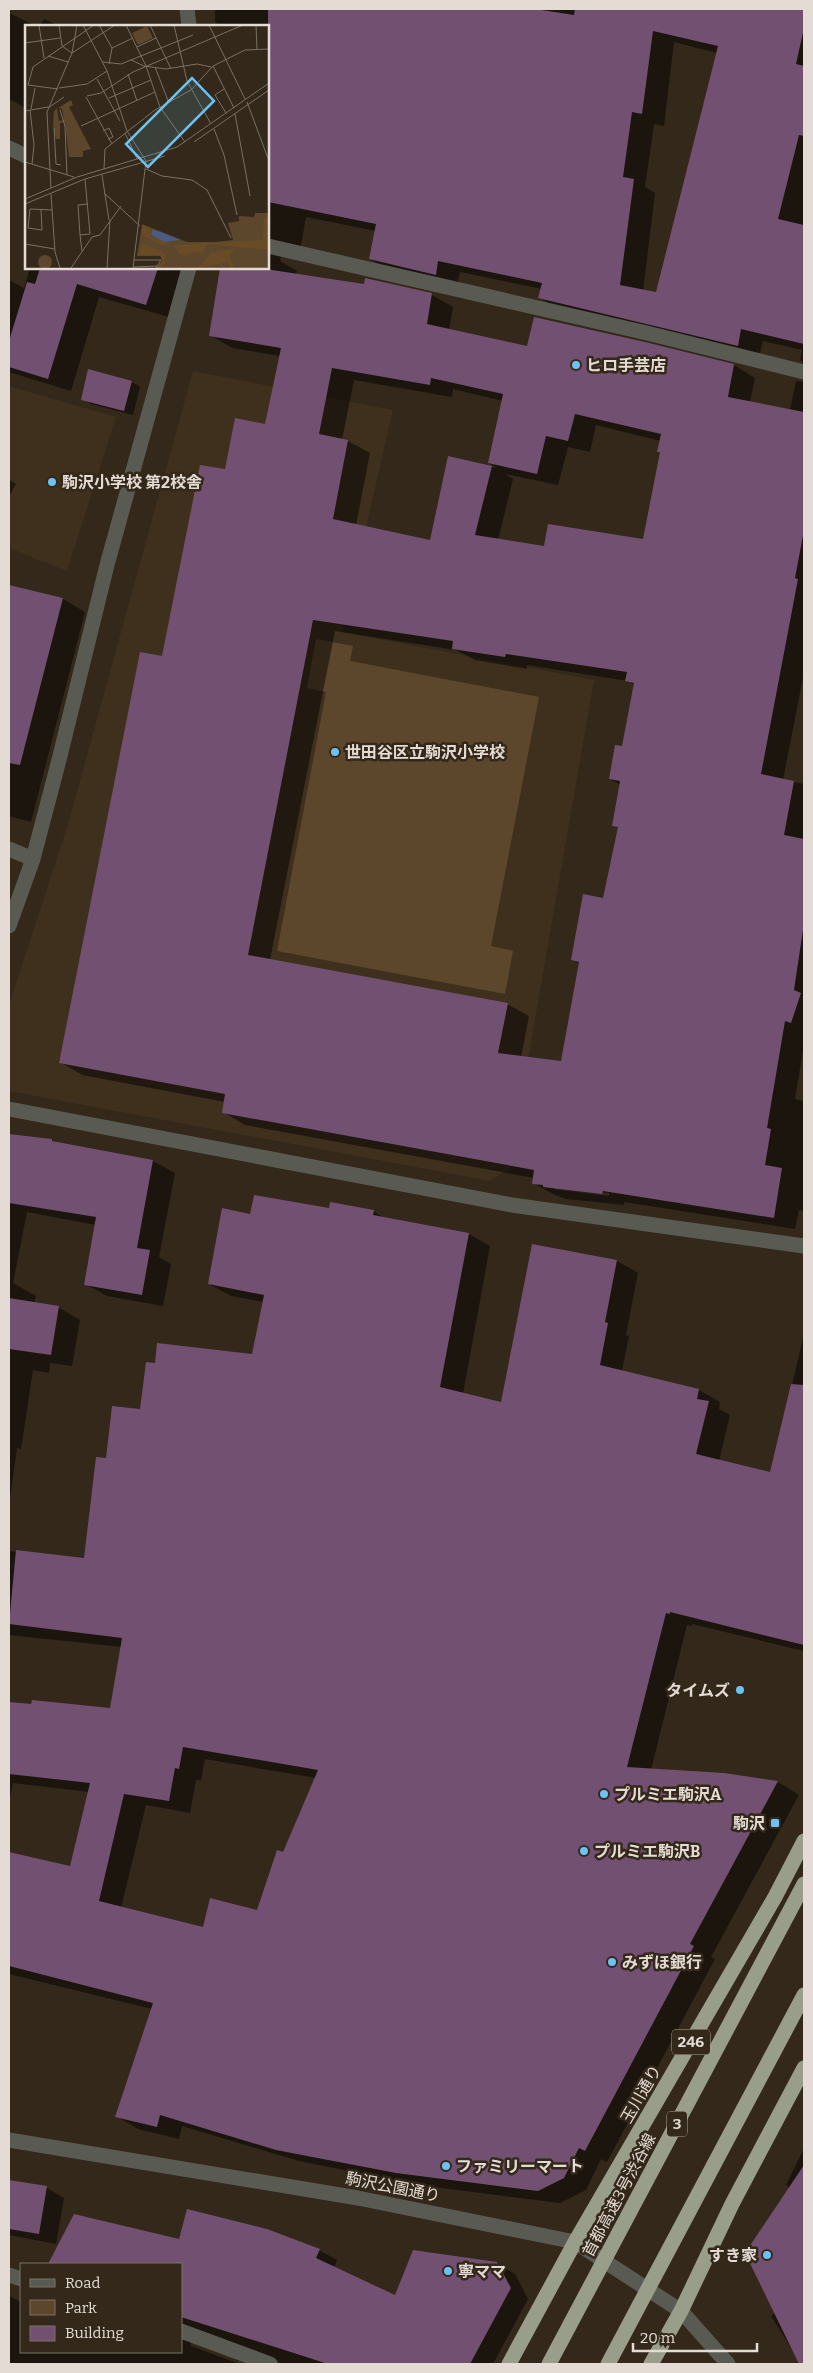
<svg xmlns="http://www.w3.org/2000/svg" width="813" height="2373" viewBox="0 0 813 2373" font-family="Bitter,'Noto Sans JP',serif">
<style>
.built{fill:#3f301e}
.green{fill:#5d472c}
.shadow{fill:#0007;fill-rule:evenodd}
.building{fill:#725072;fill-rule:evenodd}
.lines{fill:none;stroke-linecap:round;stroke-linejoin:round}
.minor{stroke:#595b53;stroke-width:15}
.highway{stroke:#999e8b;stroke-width:15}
.poi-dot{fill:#6cc3f2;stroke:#33281a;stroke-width:2}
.labels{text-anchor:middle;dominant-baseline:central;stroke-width:5;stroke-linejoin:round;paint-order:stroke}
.shield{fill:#33281a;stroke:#afa69c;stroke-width:1}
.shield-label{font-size:15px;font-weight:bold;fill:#e4dcd4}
.poi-label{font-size:16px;font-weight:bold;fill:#e4dcd4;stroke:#33281a;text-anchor:start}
.street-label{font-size:16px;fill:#e4dcd4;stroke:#33281a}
.inset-road{fill:none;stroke:#7a7064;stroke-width:1}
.view{fill:#6cc3f2;fill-opacity:0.15;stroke:#6cc3f2;stroke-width:2.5}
.inset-edge{fill:none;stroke:#e4dcd4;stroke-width:2.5}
</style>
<rect width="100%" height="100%" fill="#33281a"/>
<!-- built -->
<path class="built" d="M 193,371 L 393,410 L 342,632 L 594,680 L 509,1169 L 490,1181 L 9,1091 L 9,1005 L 68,824 Z
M 9,386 L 116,417 L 67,571 L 9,548 Z"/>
<!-- green -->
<path class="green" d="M 316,639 L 353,646 L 350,661 L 539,697 L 491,946 L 513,951 L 505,994 L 277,951 L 326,692 L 307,688 Z"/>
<!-- shadow -->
<path class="shadow" d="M 215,9 L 804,9 L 804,363 L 800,360 L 802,350 L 763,341 L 759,357 L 561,310 L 540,298 L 542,289 L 460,272 L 457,286 L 392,271 L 370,259 L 376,231 L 306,217 L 300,251 L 282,252 L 280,261 L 297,271 L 296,275 L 365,285 L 366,279 L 432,295 L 453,307 L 449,330 L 528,348 L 734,365 L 755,378 L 750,402 L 790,410 L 796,381 L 804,382 L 804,672 L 783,780 L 804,784 L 804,1044 L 795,1099 L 804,1101 L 804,1211 L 799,1210 L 795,1229 L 624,1202 L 624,1205 L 566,1199 L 555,1195 L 533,1183 L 534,1178 L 245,1125 L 223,1112 L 225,1102 L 82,1075 L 60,1062 L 163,658 L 226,470 L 266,425 L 280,356 L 232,348 L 210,335 L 222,268 L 268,268 L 268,26 L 221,26 L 215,22 ZM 674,42 L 717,53 L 657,293 L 643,291 L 655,193 L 645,187 L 654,124 L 664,126 ZM 354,380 L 452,397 L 453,389 L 503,401 L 489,463 L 497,468 L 449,457 L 431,542 L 356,525 L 370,453 L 348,441 L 342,440 ZM 596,425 L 661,441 L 661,452 L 644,540 L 546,547 L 498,540 L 513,479 L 505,474 L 558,485 L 568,447 L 590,452 ZM 335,631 L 456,650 L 475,660 L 527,669 L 527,665 L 628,681 L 635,685 L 623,747 L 610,779 L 621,785 L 613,825 L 619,828 L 604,900 L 572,960 L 580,964 L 562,1063 L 521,1058 L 529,1016 L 507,1004 L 270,960 ZM 554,1187 L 609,1193 L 609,1196 L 554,1189 Z
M 9,13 L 36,26 L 26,26 L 26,108 L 9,99 Z
M 44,19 L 59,26 L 40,26 Z
M 30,268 L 184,268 L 169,317 L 99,297 L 71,391 L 9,372 L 9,280 L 24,288 Z
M 132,382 L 140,387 L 133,415 L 91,404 L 82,399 Z
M 9,479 L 16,484 L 9,497 Z
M 9,586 L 63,599 L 85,612 L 31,822 L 9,816 Z
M 9,1135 L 52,1140 L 58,1143 L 153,1161 L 175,1173 L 159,1257 L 171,1264 L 163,1306 L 107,1296 L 85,1284 L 96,1225 L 27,1212 L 13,1283 L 36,1296 L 34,1304 L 58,1307 L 80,1320 L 72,1366 L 50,1363 L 49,1373 L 33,1370 L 21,1449 L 17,1448 L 9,1506 Z
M 330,1209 L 374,1212 L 386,1219 L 469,1234 L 490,1246 L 463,1394 L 502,1404 L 617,1261 L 638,1273 L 626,1335 L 629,1336 L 622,1371 L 699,1390 L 720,1402 L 719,1409 L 730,1415 L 719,1461 L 771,1474 L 804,1334 L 804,1651 L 692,1624 L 692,1626 L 687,1625 L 651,1770 L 724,1775 L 778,1782 L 799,1795 L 711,1957 L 715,1959 L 607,2162 L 601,2159 L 586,2190 L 560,2203 L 418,2185 L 299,2161 L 182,2126 L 179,2139 L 138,2129 L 116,2116 L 152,2009 L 9,1974 L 9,1853 L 70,1868 L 89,1792 L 13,1783 L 9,1802 L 9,1703 L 111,1710 L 122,1647 L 9,1635 L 9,1551 L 85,1559 L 107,1459 L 141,1411 L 156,1365 L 253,1355 L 264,1302 L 231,1296 L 209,1284 L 251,1215 ZM 205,1759 L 316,1778 L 258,1912 L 204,1928 L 121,1908 L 146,1805 L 190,1813 L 196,1780 L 201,1780 Z
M 804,2148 L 804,2364 L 801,2364 L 771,2316 L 776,2313 L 790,2188 L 786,2185 Z
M 9,2181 L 47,2188 L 64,2198 L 56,2244 L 9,2235 Z
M 74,2216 L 180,2241 L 319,2250 L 337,2260 L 334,2268 L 396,2296 L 497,2263 L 515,2274 L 528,2299 L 493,2364 L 280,2364 L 279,2361 L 203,2332 L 190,2339 L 191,2346 L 240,2364 L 9,2364 L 9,2296 L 21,2302 L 21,2352 L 181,2352 L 181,2264 L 49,2264 Z"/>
<!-- building -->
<path class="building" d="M 268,9 L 535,9 L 574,15 L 575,9 L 804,9 L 804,28 L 796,64 L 804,66 L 804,136 L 799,135 L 778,219 L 804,225 L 804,344 L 741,329 L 738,346 L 538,298 L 542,283 L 438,261 L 436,275 L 369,259 L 376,224 L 268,202 ZM 653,31 L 718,46 L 656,292 L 620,285 L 634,179 L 623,177 L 632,112 L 642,114 Z
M 40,268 L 158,268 L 146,305 L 77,284 L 48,379 L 9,367 L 9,341 L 27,282 L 35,284 Z
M 220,268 L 259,268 L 364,284 L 365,278 L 432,293 L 427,324 L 527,346 L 534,317 L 645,342 L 734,364 L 728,397 L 804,412 L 804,530 L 795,578 L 798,579 L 761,774 L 794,781 L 784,835 L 804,839 L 804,923 L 794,990 L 801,993 L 791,1023 L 785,1021 L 767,1128 L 771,1129 L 765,1165 L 782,1168 L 774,1218 L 603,1191 L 602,1194 L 543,1187 L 543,1185 L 532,1184 L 534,1170 L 222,1113 L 225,1094 L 59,1063 L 140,652 L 162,656 L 200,465 L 225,469 L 235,418 L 265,424 L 281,348 L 209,336 ZM 332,368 L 430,385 L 431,378 L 503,394 L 488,463 L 537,474 L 546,436 L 568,441 L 575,414 L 661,434 L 657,452 L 660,452 L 643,539 L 548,524 L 544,546 L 475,535 L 492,466 L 448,456 L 430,540 L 333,519 L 348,440 L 319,434 ZM 313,620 L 453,641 L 452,649 L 505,657 L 506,654 L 627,672 L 625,681 L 634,683 L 622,746 L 615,745 L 609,779 L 620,781 L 612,826 L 618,827 L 603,898 L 583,894 L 571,960 L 579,962 L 561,1061 L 498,1053 L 508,1003 L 248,955 Z
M 88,369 L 132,381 L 124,411 L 81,400 Z
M 9,585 L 63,598 L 20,765 L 9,763 Z
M 9,1134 L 52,1139 L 52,1141 L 153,1160 L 137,1248 L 150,1250 L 142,1295 L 84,1285 L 96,1217 L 9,1203 Z
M 254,1195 L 329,1208 L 330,1202 L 374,1210 L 373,1215 L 469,1233 L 440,1387 L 501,1402 L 532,1244 L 617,1260 L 605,1322 L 608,1323 L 600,1365 L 699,1389 L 697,1399 L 709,1401 L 696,1454 L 770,1472 L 791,1384 L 804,1385 L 804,1645 L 670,1612 L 670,1614 L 666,1613 L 627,1767 L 724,1773 L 778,1781 L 690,1944 L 694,1946 L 585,2151 L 579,2148 L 564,2178 L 538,2191 L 396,2173 L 276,2150 L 160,2115 L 157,2127 L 115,2117 L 153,2003 L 9,1966 L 9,1852 L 70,1866 L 90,1783 L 9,1774 L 9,1702 L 31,1704 L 32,1700 L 110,1708 L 122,1638 L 9,1624 L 16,1550 L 84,1558 L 96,1457 L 106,1458 L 112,1406 L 140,1409 L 146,1362 L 155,1363 L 157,1343 L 252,1354 L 264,1295 L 208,1284 L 222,1208 L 250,1214 ZM 183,1747 L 318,1770 L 283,1852 L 277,1850 L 257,1910 L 210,1898 L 203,1927 L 99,1901 L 124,1794 L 169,1801 L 175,1768 L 179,1769 Z
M 9,1298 L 59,1306 L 51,1355 L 9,1349 Z
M 804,2165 L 804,2364 L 799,2364 L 745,2253 Z
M 9,2180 L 47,2186 L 39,2234 L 9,2229 Z
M 187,2209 L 267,2229 L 320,2249 L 316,2258 L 395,2295 L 413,2250 L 497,2262 L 511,2288 L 470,2364 L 328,2364 L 181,2317 L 181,2264 L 48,2264 L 74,2214 L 179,2239 Z"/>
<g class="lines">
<!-- minor -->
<path class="minor" d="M 187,9 L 189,26
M 9,148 L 26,156
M 268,246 L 647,333 L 804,372
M 9,849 L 33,859
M 9,926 L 33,859 L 59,760 L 107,565 L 189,268
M 9,1109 L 512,1205 L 804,1246
M 9,2140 L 358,2198 L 575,2242 L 681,2311 L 728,2364
M 9,2275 L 21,2279
M 181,2331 L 270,2364"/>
<!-- highway -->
<path class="highway" d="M 509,2364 L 575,2242 L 775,1897 L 804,1841
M 549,2364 L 804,1884
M 608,2364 L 804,1995
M 651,2364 L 681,2311 L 732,2204 L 804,2068"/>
</g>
<!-- markers -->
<g class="poi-dot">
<circle cx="576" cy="365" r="5"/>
<circle cx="52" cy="482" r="5"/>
<circle cx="335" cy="752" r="5"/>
<circle cx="740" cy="1690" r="5"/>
<circle cx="604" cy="1794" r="5"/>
<rect x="770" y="1818" width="10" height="10" rx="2.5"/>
<circle cx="584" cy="1851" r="5"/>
<circle cx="612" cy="1962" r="5"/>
<circle cx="446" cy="2166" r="5"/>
<circle cx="767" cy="2255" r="5"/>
<circle cx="448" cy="2271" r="5"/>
</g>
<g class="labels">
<!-- shield labels -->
<g class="shield">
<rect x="672" y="2029.5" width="38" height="25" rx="4"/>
<rect x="667" y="2111.5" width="20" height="25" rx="4"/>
</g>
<g class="shield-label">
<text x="691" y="2042">246</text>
<text x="677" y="2124">3</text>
</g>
<!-- poi labels -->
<g class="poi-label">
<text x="586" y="365">ヒロ手芸店</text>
<text x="62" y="482">駒沢小学校 第2校舎</text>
<text x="345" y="752">世田谷区立駒沢小学校</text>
<text x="730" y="1690" text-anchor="end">タイムズ</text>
<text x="614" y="1794">プルミエ駒沢A</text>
<text x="765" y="1823" text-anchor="end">駒沢</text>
<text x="594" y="1851">プルミエ駒沢B</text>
<text x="622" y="1962">みずほ銀行</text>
<text x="456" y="2166">ファミリーマート</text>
<text x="757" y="2255" text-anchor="end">すき家</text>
<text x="458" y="2271">寧ママ</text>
</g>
<!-- street labels -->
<g class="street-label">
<text transform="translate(641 2094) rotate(-60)">玉川通り</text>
<text transform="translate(393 2187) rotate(11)">駒沢公園通り</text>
<text transform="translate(619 2195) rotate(-62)">首都高速3号渋谷線</text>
</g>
</g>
<!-- overview -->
<g transform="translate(25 25)">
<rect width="244" height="244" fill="#33281a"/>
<path d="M 122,1 L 128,13 L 113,20 L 107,8 ZM 46,75 L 48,80 L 44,82 L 66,124 L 58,126 L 58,132 L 44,132 L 40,97 L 35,98 L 35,114 L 31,114 L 28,100 L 29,86 L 32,83 L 34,96 L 39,95 L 37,84 L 33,83 ZM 230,188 L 243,188 L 244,243 L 132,243 L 138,236 L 137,231 L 112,231 L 117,199 L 162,217 L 191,217 L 208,215 L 203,198 L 214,196 L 214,191 L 229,192 ZM13 237a7 7 0 1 1 14 0a7 7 0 1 1-14 0Z" fill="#5d472c"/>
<path d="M 244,191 L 244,225 L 187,219 L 181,220 L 178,228 L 167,227 L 161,231 L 153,228 L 149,220 L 238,215 L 239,194 ZM 118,200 L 125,204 L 125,211 L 146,220 L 137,220 L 124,214 L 117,209 ZM 117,218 L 141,229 L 140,238 L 135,243 L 131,243 L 137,236 L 135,230 L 113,230 ZM 210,223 L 204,231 L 209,243 L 205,243 L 203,237 L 173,243 L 186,228 Z" fill="#694c26"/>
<path d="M 127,205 L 136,207 L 155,215 L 139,217 L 126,210 Z" fill="#4a5c83"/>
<path class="inset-road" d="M 14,0 L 19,33M 34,0 L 37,21 L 47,28 L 90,0M 58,0 L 82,46 L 102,106 L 121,136 L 108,243M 74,0 L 87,23 L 84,39M 101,0 L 121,41 L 135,82 L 160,117M 125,0 L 146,44M 149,0 L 162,56 L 186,99M 184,0 L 220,74M 231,0 L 232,25M 0,18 L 35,13M 112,22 L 131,13M 87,23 L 108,13M 23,31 L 43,37M 106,35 L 119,41 L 141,44 L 172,39 L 186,42M 78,37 L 96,39 L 168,10M 188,41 L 209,83M 130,42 L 144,78M 103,49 L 112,76M 72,54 L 95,96M 34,63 L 62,59 L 82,46M 33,64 L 3,60 L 8,42 L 69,0M 199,64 L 190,70 L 201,88M 62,71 L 76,68 L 108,47 L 218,0M 61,72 L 87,119M 84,73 L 126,55M 222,77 L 244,136M 23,83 L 39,72M 6,84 L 10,63M 5,85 L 9,120 L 7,139M 35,85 L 40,101 L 42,150M 0,86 L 23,82M 210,89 L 225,171M 56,101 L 130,67M 29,103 L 31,139 L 36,140M 189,104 L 199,130 L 212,190M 78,106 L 84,103 L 88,112 L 83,114M 100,108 L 112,134M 169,117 L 244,65M 0,137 L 49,152M 79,144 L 80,124 L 130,85 L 166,65 L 188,41 L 220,25 L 244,24M 121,144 L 137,151 L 167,155 L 182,165 L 206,213M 25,146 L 22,87 L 47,28 L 52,0M 25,146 L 26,163M 77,150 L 84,195M 79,168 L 115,201M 26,169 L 30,227 L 35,243M 0,174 L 52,152 L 152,122 L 244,58M 0,179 L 60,154 L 140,131M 16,184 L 17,205 L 3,203 L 5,184 L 27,185M 55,210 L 53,180 L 63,179M 0,219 L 30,224M 57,226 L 55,210 L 65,209 L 60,154M 109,235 L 136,235 L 131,243M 108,242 L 132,241M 46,243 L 67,212 L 75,210 L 96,181M 82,243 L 85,195"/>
<path class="view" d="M 167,53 L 189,76 L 123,142 L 101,119 Z"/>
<rect width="244" height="244" class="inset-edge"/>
</g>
<!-- border -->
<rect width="813" height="2373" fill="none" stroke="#e4dcd4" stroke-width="20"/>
<!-- legend -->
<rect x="20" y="2263" width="162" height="90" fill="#33281a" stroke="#7a7064"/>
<rect x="30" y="2279" width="25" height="8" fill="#595b53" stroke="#7a7064"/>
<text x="65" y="2288" font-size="15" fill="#e4dcd4">Road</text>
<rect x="30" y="2300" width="25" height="15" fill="#5d472c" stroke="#7a7064"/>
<text x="65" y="2313" font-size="15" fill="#e4dcd4">Park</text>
<rect x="30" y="2326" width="25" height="15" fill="#725072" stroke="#7a7064"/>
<text x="65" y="2338" font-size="15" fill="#e4dcd4">Building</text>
<!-- scale -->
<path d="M633 2343v8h124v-8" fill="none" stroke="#e4dcd4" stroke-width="2.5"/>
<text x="640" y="2343" font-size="15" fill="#e4dcd4" stroke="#33281a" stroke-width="4" paint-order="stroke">20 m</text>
</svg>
